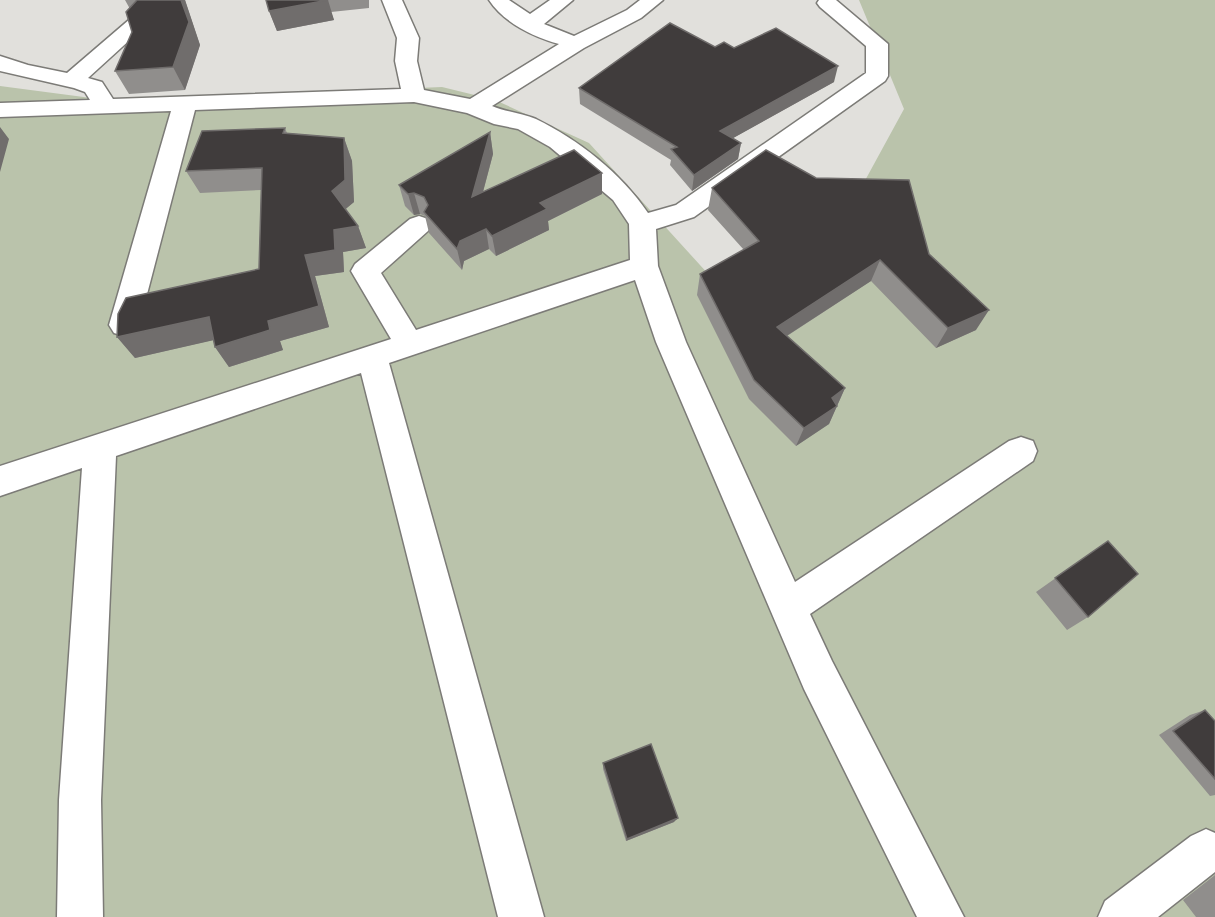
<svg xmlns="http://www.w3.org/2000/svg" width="1215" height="917" viewBox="0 0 1215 917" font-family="'Open Sans',sans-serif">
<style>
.green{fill:#bac3ab}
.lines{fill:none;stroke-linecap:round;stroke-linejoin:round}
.minor-casing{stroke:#7c7b77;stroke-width:3}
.minor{fill:#fff;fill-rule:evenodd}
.wall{fill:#908e8c}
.shaded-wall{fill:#706d6c}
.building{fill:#403c3c;stroke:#706d6c;stroke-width:1.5}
</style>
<rect width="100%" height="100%" fill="#e1e0dc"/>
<!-- green -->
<path class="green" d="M 859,0 L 1215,0 L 1215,917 L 0,917 L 0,86 L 114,101 L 442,87 L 495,100 L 589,143 L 710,276 L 862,186 L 904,109 Z"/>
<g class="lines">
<!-- minor casing -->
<g class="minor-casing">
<path id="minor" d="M 382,0 L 402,0 L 419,38 L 417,61 L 424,90 L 470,99 L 559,44 C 534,37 504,23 489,0 L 509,0 L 530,14 L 550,0 L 573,0 L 544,24 L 574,36 L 627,10 L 640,0 L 663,0 L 641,18 L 584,48 L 492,106 C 506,112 522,113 536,119 C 579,140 621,173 648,213 L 676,205 L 866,73 L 866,46 L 820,7 L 817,3 L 819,0 L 836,0 L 888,44 L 888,76 L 885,81 L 694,217 L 656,229 L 658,266 L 686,342 L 795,582 L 1009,441 L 1021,437 L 1033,441 L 1037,451 L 1033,461 L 810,614 L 832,661 L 964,917 L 917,917 L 804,689 L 656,342 L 635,280 L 389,363 L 544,917 L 498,917 L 361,373 L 116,456 L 101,800 L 103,917 L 57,917 L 59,800 L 82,468 L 0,496 L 0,466 L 391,339 L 351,271 L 355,264 L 410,219 L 419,216 L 428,219 L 432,225 L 428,231 L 381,273 L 416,330 L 630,260 L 629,224 L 613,200 L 550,147 L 518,129 L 494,124 L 467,113 L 414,102 L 195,110 L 139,325 L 134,333 L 124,336 L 114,333 L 109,325 L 171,111 L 0,117 L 0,103 L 90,100 L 85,92 L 74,88 L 0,71 L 0,56 L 28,65 L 67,73 L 130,19 L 137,17 L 144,19 L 147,23 L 144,27 L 88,78 L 102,82 L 113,99 L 401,89 L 395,61 L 397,38 Z
M 1206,829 L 1215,833 L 1215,872 L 1158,917 L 1098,917 L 1105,901 L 1191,836 Z"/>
</g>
<!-- minor -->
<use href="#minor" class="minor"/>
</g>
<!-- wall -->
<path class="wall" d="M 125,0 L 185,0 L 200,45 L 185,90 L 129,94 L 115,71 L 132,32 L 130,9 Z
M 266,0 L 369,0 L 369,8 L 331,12 L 334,20 L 277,31 L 269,11 Z
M 715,47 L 734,48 L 834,82 L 733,138 L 741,143 L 738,159 L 692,191 L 670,165 L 671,160 L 580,104 L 579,88 Z
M 285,128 L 287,133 L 344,138 L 352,161 L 354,202 L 345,209 L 358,226 L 366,248 L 343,252 L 344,272 L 315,276 L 329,327 L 280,341 L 283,350 L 229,367 L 215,347 L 213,340 L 135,358 L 117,337 L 259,269 L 261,190 L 200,193 L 186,171 Z
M 490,132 L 493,154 L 483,192 L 602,194 L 548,221 L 549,230 L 496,256 L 489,249 L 464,261 L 462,270 L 429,233 L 425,216 L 420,214 L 414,215 L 405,206 L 399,185 Z
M 712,188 L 929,254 L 976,330 L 936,348 L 871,281 L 787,336 L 845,388 L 829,424 L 796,446 L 749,399 L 697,295 L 700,274 L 744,250 L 708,210 Z
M 1108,541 L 1088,617 L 1067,630 L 1036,592 Z
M 1205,710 L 1215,721 L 1215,795 L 1210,796 L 1159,735 L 1190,715 Z
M 603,763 L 674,822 L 626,841 L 603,769 Z
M 1215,875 L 1215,917 L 1196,917 L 1183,900 Z"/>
<!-- shaded-wall -->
<path class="shaded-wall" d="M 181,0 L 185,0 L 200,45 L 185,90 L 173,67 Z
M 328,0 L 334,20 L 277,31 L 269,11 Z
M 838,66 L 834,82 L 717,147 L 720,131 Z
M 0,127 L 9,139 L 0,172 Z
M 490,132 L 493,154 L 476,218 L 472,197 Z
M 344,138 L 352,161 L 354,202 L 341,213 L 332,191 Z
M 741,143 L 738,159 L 692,191 L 694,175 Z
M 602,173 L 602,194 L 548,221 L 549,230 L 496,256 L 492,236 L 540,203 Z
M 414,193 L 420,214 L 414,215 L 408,194 Z
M 358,226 L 366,248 L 343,252 L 344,272 L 315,276 L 329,327 L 280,341 L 283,350 L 229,367 L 215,347 L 268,321 L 305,255 L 334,230 Z
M 486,229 L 489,249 L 464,261 L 462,270 L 457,249 L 460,241 Z
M 880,260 L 871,281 L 771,346 L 777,327 Z
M 989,310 L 976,330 L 936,348 L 948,328 Z
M 209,317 L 223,338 L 135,358 L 117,337 Z
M 845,388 L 829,424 L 796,446 L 804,428 L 832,398 Z
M 678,818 L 674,822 L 626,841 L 627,839 Z"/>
<!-- building -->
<path class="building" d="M 137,0 L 181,0 L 189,22 L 173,67 L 115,71 L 132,32 L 126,12 Z
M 266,0 L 328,0 L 269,11 Z
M 670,23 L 715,47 L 724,42 L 734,48 L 776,28 L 838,66 L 720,131 L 741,143 L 694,175 L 671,149 L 677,147 L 579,88 Z
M 285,128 L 283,133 L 344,138 L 345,180 L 332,191 L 358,226 L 334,230 L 335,250 L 305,255 L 319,306 L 268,321 L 270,330 L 215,347 L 209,317 L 117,337 L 118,314 L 126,298 L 259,269 L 262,168 L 186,171 L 202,131 Z
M 490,132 L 472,197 L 574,150 L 602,173 L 540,203 L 547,209 L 492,236 L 486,229 L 460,241 L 457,249 L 424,212 L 428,205 L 424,197 L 414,193 L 408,194 L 399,185 Z
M 766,150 L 816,178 L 909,180 L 929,254 L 989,310 L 948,328 L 880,260 L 777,327 L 845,388 L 832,398 L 837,406 L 804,428 L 754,380 L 700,274 L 759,241 L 712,188 Z
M 1108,541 L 1138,574 L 1088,617 L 1055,578 Z
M 1205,710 L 1215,721 L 1215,779 L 1173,731 Z
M 651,744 L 678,818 L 627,839 L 603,763 Z"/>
</svg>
